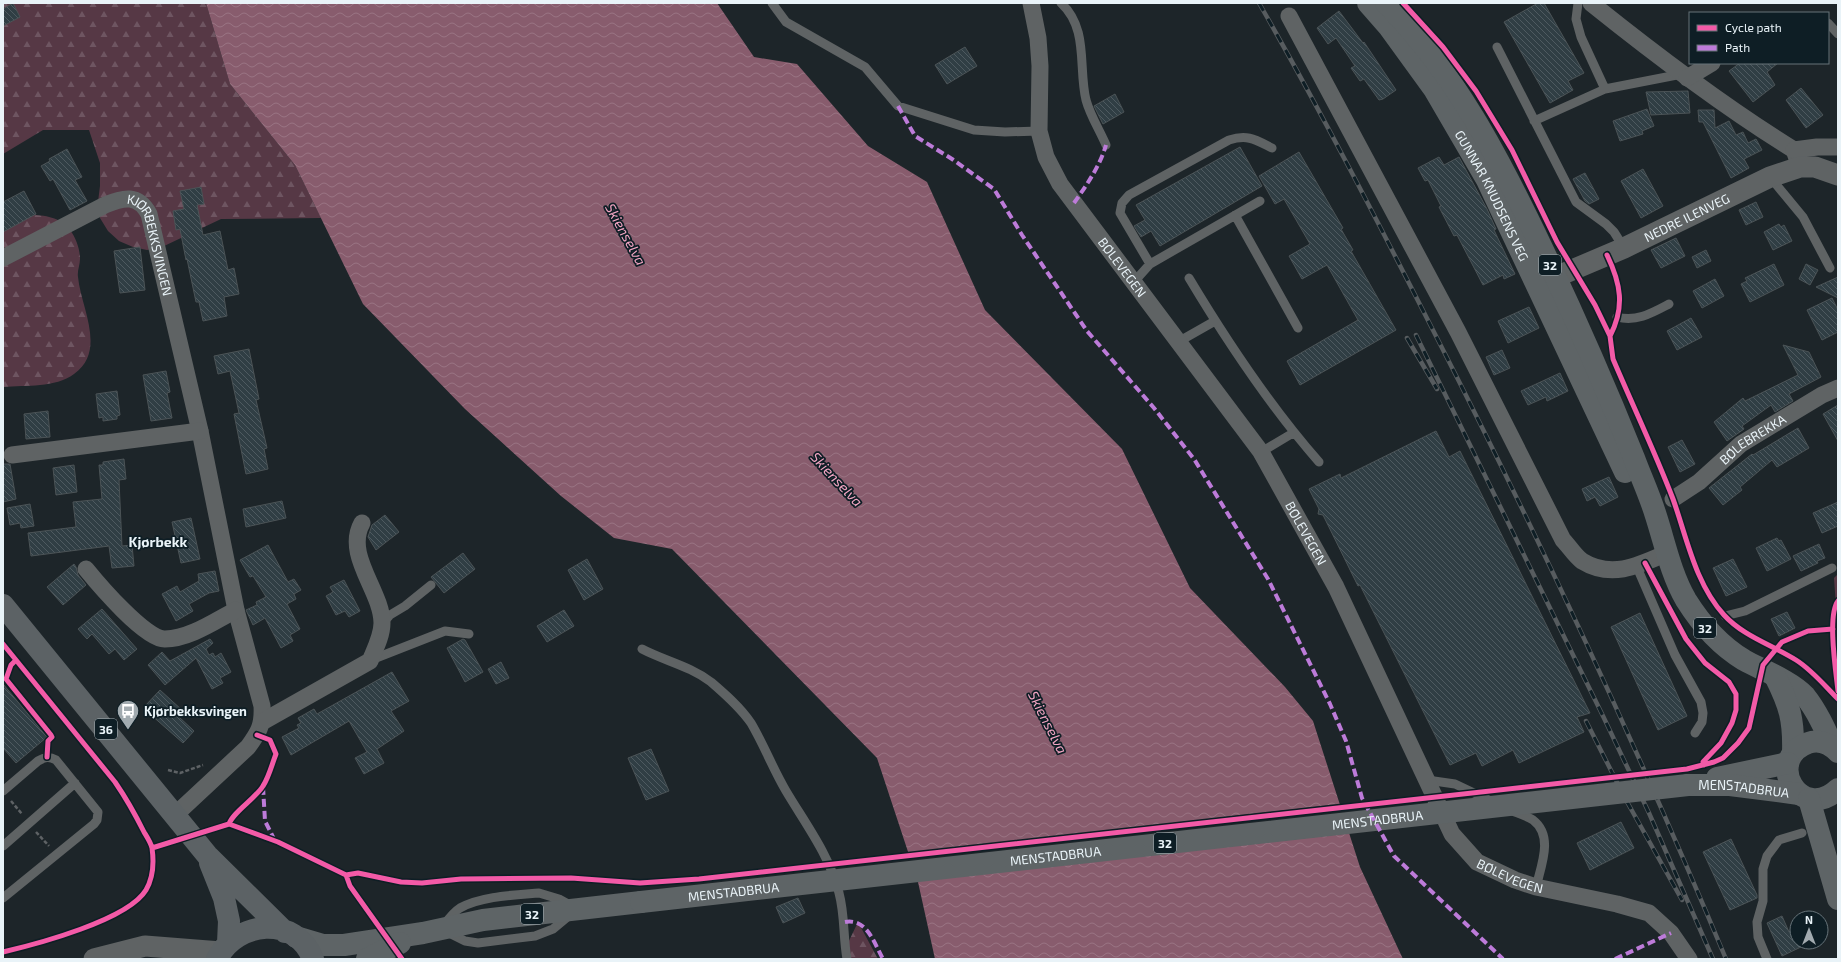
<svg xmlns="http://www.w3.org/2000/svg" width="1841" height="962" viewBox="0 0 1841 962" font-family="'Exo 2',sans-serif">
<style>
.forest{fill:url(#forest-firs)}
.water{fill:url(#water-waves)}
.pier{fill:#1d2529}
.building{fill:url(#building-back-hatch);stroke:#4b5356}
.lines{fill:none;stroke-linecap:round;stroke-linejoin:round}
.path{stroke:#5e6265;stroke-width:2.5;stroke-dasharray:4 2;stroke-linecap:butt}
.service{stroke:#5f6364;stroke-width:9}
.minor{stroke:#5f6364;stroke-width:17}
.tertiary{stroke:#5f6364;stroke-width:21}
.primary{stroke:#5e6466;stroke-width:22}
.trunk{stroke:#5c6265;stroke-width:22}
.rail-casing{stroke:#575c5f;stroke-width:4.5}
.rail{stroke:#0e1e25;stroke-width:3;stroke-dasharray:9;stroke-linecap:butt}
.primary-bridge{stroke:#5e6466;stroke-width:22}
.quiet{stroke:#bd7bd9;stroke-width:4;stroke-dasharray:8 4;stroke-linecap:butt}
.cycleway-casing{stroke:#0e1e25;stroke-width:8}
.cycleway{stroke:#f35aa7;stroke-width:5}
.labels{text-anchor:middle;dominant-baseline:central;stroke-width:3.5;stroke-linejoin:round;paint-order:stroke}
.shield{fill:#0e1e25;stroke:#a7b3b9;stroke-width:1}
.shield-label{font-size:12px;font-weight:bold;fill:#e9f3f8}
.street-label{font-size:13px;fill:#e9f3f8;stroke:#0e1e25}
.poi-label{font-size:13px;font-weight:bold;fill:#e9f3f8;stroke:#0e1e25;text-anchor:start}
.water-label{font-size:14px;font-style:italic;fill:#f5a7c5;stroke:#0e1e25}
.neighbourhood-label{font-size:14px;font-weight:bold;fill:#e9f3f8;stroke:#0e1e25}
</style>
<defs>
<pattern id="forest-firs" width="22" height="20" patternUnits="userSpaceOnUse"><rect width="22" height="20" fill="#563845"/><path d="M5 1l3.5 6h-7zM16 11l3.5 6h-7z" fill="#6e5561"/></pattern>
<pattern id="water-waves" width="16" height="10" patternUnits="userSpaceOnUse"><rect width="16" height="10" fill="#885c6d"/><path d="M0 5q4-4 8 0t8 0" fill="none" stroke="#997483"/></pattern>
<pattern id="building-back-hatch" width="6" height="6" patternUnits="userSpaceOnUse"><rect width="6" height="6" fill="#303e44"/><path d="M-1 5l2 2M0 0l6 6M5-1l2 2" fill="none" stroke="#4e5a60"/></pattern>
</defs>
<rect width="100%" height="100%" fill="#1d2529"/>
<!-- forest -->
<path class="forest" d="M 3,3 L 206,3 L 230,84 L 295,165 L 321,218 L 221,219 L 162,247 L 147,250 L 133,247 L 119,241 L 108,231 L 100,218 L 98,202 L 100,186 L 100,163 L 89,130 L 43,130 L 3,154 Z
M 29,215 C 45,215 60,217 70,230 C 76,238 80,249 80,259 C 80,265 77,271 78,277 C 81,308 107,351 74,374 C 55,388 26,385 3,387 L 3,226 Z
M 1838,574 L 1838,635 L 1834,578 Z
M 858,922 L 878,959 L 850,959 L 847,945 Z"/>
<!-- water -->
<path class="water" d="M 206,3 L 717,3 L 754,57 L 797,64 L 868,146 L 927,182 L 985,310 L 1122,449 L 1190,588 L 1285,687 L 1313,721 L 1360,867 L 1403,959 L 935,959 L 918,882 L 877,758 L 672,549 L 614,538 L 561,496 L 465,409 L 363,304 L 295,165 L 230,84 Z"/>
<!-- pier -->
<path class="pier" d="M 1342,804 L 1351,833 L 916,881 L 906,853 Z"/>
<!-- building -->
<path class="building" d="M 13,3 L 20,17 L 3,26 L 3,9 Z
M 1538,3 L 1544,3 L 1584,73 L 1568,81 L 1573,90 L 1550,103 L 1504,22 Z
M 1339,11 L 1363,43 L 1364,42 L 1396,90 L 1383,99 L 1379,100 L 1364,79 L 1360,81 L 1351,68 L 1355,66 L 1336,38 L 1328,44 L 1317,28 Z
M 965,47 L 977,66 L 947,84 L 935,65 Z
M 1740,63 L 1778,63 L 1767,72 L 1775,85 L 1753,102 L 1729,71 Z
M 1801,88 L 1823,115 L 1806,128 L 1786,100 Z
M 1688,91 L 1690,113 L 1651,115 L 1646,92 Z
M 1115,94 L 1124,112 L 1103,124 L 1094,106 Z
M 1647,109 L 1654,126 L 1642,131 L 1643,134 L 1620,141 L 1613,121 Z
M 1698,110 L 1714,110 L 1715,128 L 1729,121 L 1736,135 L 1743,132 L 1748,143 L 1756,139 L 1762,150 L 1744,159 L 1749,168 L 1731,178 L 1703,122 L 1699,122 Z
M 1240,147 L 1262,186 L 1160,246 L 1151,231 L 1141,237 L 1134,226 L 1145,220 L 1136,205 Z
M 67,149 L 82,177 L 75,180 L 87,201 L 70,210 L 53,179 L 50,181 L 41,166 L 50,161 L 49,159 Z
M 1299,152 L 1343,228 L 1341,229 L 1353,250 L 1351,251 L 1396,330 L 1300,385 L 1287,361 L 1358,320 L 1327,265 L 1302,279 L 1289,256 L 1310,244 L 1284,199 L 1275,204 L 1259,176 Z
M 1439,157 L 1444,165 L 1459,157 L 1487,209 L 1496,229 L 1494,230 L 1515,274 L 1504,279 L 1503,275 L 1483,285 L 1457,235 L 1454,236 L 1439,207 L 1441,206 L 1428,180 L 1425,181 L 1418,168 Z
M 1643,169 L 1663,206 L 1641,218 L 1621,181 Z
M 1585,173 L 1599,199 L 1589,204 L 1585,201 L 1573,179 Z
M 201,187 L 204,204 L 197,205 L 203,235 L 220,231 L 228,270 L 234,268 L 239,294 L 224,297 L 227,316 L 203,321 L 199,302 L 196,302 L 187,259 L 186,260 L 180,229 L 176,230 L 173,211 L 184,209 L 180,191 Z
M 24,191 L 36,214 L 3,232 L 3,202 Z
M 1756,202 L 1763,217 L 1746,225 L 1739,210 Z
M 1779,224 L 1781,227 L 1784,225 L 1792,241 L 1773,250 L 1764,232 Z
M 1676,238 L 1685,256 L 1661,268 L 1651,250 Z
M 140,247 L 145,290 L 120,293 L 114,251 Z
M 1706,250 L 1711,261 L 1697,268 L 1692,257 Z
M 1774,264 L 1784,285 L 1750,302 L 1741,284 L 1747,281 L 1745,278 Z
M 1806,264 L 1818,270 L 1810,285 L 1799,279 Z
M 1838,277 L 1838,298 L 1816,287 Z
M 1715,279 L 1724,296 L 1702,308 L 1693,291 Z
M 1832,298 L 1838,310 L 1838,332 L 1822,340 L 1807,310 Z
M 1529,307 L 1539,328 L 1508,343 L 1498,321 Z
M 1691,318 L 1702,337 L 1677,350 L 1667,331 Z
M 1783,345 L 1809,352 L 1821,377 L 1789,394 L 1793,401 L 1775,412 L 1771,405 L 1742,426 L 1744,429 L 1727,441 L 1714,422 L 1743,398 L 1745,401 L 1798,375 Z
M 249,349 L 259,399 L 256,400 L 267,448 L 264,449 L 268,469 L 246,474 L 234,414 L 239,413 L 230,371 L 218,374 L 214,356 Z
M 1502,350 L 1510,368 L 1494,375 L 1486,357 Z
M 166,371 L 170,392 L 167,393 L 172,418 L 151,421 L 143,375 Z
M 1560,373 L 1568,391 L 1547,401 L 1546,397 L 1528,405 L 1521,391 Z
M 117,391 L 120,415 L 117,416 L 117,419 L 103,421 L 103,417 L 99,418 L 96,394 Z
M 1838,405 L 1838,441 L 1823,414 Z
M 48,411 L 50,437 L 26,439 L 24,414 Z
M 1798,428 L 1809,448 L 1777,467 L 1772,460 L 1740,487 L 1742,490 L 1723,505 L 1709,488 L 1752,454 L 1753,455 Z
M 1436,431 L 1449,457 L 1460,451 L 1590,713 L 1577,717 L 1584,732 L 1519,763 L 1513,750 L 1482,766 L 1476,753 L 1450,765 L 1360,585 L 1358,586 L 1323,515 L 1318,514 L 1319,509 L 1309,489 L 1340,474 L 1341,478 Z
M 1682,440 L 1695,464 L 1680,472 L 1668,447 Z
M 124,459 L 126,479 L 119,480 L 122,546 L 132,545 L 134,566 L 112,568 L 109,546 L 31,556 L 28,533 L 76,527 L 73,502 L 102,499 L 99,465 L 103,465 L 103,462 Z
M 3,464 L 10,464 L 16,499 L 3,502 Z
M 74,465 L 77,492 L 56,495 L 53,468 Z
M 1609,477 L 1618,497 L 1600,506 L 1595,497 L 1587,501 L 1582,489 Z
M 282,501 L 286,518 L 246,527 L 243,509 Z
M 1838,502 L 1838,526 L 1822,533 L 1813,513 Z
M 30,504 L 34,526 L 21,528 L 20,523 L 10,525 L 7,508 Z
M 385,515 L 399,532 L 376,550 L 368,537 L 372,525 Z
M 191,518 L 200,559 L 181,563 L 172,522 Z
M 1777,538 L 1779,541 L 1781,540 L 1791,559 L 1767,571 L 1756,548 Z
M 1819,544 L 1825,558 L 1817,561 L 1818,563 L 1801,571 L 1793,556 Z
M 268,545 L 288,582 L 294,579 L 301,590 L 294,594 L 296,599 L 287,604 L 300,629 L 290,635 L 293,641 L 281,648 L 265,618 L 253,625 L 246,610 L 257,605 L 256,602 L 266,597 L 253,576 L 250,577 L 240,560 Z
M 463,553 L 475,569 L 444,593 L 431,577 Z
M 587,559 L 603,589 L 584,600 L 568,570 Z
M 1733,559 L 1747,587 L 1726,596 L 1713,568 Z
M 74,564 L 76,567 L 78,575 L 86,585 L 63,605 L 47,587 Z
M 215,571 L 219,591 L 209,593 L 189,604 L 193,611 L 176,621 L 162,594 L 177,586 L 180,592 L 199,581 L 198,574 Z
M 344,580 L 360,611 L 349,617 L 345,611 L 336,615 L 326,596 L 333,592 L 330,587 Z
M 102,609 L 137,649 L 124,660 L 115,649 L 109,654 L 92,634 L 87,639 L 78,629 Z
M 564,610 L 574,626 L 547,642 L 537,626 Z
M 1787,612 L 1795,628 L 1779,636 L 1771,619 Z
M 1640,613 L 1687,716 L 1658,730 L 1611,627 Z
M 210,639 L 213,643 L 206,649 L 209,655 L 213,653 L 215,657 L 221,653 L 231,672 L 220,678 L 223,683 L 212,689 L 196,658 L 165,685 L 148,665 L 162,652 L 170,661 Z
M 463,639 L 465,640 L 483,672 L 465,682 L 447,648 Z
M 501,662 L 509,678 L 496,684 L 488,669 Z
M 392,672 L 409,701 L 391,711 L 404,731 L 377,749 L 384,763 L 364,774 L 355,758 L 367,752 L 349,721 L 291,755 L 282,737 L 299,728 L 297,725 L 301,723 L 298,718 L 314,709 L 317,714 Z
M 3,684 L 47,737 L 16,763 L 3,748 Z
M 160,690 L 183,711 L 178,716 L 194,731 L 183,743 L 150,714 L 152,712 L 145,706 Z
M 651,749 L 669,791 L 646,800 L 628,758 Z
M 1621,822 L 1634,848 L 1590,870 L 1577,843 Z
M 1731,839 L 1757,895 L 1757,898 L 1730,910 L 1703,852 Z
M 798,898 L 805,913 L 783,923 L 776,907 Z
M 1782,916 L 1789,932 L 1795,929 L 1797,934 L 1797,942 L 1801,942 L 1803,946 L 1782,956 L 1767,923 Z"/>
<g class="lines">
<!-- path -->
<path class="path" d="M 168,770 L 180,773 L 203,765
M 11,801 L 22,814
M 36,832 L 49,846"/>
<!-- service -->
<path class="service" d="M 772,3 L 786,22 L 865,67 L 898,106 L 974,130 L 1005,132 L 1039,131
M 1061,3 C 1089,29 1078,67 1086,100 C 1090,115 1100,131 1106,145
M 1578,3 L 1576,19 L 1581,37 L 1605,89
M 1828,23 L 1838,34
M 1497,47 L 1576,202 L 1606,224 L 1614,232 L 1624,248
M 1534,121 L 1605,89 L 1682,74
M 1770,177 L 1803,217 L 1830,268
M 1235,215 L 1298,328
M 1150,264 L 1120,213 L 1122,203 L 1129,195 L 1229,140 C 1248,134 1256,140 1272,148
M 1189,278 C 1228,343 1269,405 1319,462
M 1133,283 L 1150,264 L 1260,201
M 1617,317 C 1637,322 1652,313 1669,304
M 1178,342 L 1215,321
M 1261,452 L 1293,433
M 1636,565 L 1675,655 L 1701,702 L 1703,713 L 1702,722 L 1695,733
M 1725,616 L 1745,611 L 1832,568
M 382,624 L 390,615 L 405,606 L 431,585
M 642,649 C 665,661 690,666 711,682 C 725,694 740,707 751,723 C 764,745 773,769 786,791 C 805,823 830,856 839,893 C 845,915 843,937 847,959
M 371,660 L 445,631 L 469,634
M 1427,780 L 1455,784 L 1493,802
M 3,791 L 38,761 C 45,757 49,756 56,760 L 98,812 L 97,820 L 94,824 L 3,898
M 1510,810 C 1517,813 1527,816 1533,820 C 1554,836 1541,866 1536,887
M 3,846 L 75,783
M 539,893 L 559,899 L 577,909 L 553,929 L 535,936 L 478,943 L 465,941 L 441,929 C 447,921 452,913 460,908 C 481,896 515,895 539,893 Z
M 1767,959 L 1758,937 L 1757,922 L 1763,901 L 1763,869 L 1767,856 L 1779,840 L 1802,833"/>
<!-- minor -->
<g class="minor">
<path id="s1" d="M 1031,3 L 1038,38 L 1040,66 L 1039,131 L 1046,157 L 1060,184 L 1261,452 L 1336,587 L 1452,834 L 1477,862 L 1515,880 L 1536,887 L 1617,904 L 1649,913 L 1671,933 L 1689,959"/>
<path d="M 1591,3 C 1657,56 1723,106 1794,150 L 1800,167"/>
<path d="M 1289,16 L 1458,332 L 1563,540 C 1569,546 1575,556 1582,561 C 1611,579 1638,566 1667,553"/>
<path d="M 1687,78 L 1712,63"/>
<path d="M 1794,150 L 1817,147 L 1838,147"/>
<path id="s2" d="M 3,258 L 105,205 C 124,197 138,194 149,214 L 200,431 L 236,610 L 262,706 C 263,725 259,732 248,747 L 175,815"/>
<path d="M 12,455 L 200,431"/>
<path id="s3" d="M 1673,499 L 1699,482 L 1741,444 L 1822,395 L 1838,388"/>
<path d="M 86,569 C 99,585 146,640 165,639 C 189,639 215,621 236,610"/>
<path d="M 262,722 L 370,661 C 375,649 382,636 382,623 C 382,591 344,555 362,523"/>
</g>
<!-- tertiary -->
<g class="tertiary">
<path id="s4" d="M 1539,284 L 1624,248 L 1770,177 L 1800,167 L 1815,167 L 1838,175"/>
<path d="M 94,959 L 145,946 L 221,952"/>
</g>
<!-- primary -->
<g class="primary">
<path id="s5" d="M 1368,3 L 1389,27 L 1434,89 L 1487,180 L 1625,472"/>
<path d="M 1386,3 C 1455,73 1499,158 1541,246 C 1574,315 1605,386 1634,458 C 1641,477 1650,496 1656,516 C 1665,544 1671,574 1686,600 C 1701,624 1719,645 1744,660 C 1762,670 1791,681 1805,696 C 1817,711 1825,729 1833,747"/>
<path d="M 1775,676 C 1790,706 1794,720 1793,753"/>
<path d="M 1838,752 C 1830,744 1819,739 1808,743 C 1763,760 1801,824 1838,789"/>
<path d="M 1717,778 L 1788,763"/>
<path id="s6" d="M 1688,785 L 1730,785 L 1799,794"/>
<path d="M 1809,799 L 1838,899"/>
<path d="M 296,937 L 323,945 L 344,945 L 423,933 L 483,920 L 641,902"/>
<path d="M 367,959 L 400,943"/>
</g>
<!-- trunk -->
<path class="trunk" d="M 3,605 L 207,855 L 285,932
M 210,863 L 224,898 L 229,921 L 228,943
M 217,959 C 237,920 296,915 313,959"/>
<!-- rail casing -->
<g class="rail-casing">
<path id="rail" d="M 1259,3 C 1322,113 1380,226 1437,338 C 1541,542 1638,748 1726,959
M 1416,335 L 1603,716 L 1649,813 L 1713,959
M 1407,338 L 1437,389
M 1586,721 L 1626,800 L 1682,900"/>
</g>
<!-- rail -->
<use href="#rail" class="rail"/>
<!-- primary-bridge -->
<path class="primary-bridge" id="s7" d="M 641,902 L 1688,785"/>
<!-- quiet -->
<path class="quiet" d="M 898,106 L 915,136 L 952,159 L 994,189 L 1022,235 L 1087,331 L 1154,408 L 1194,459 L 1268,579 L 1330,704 L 1346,741 L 1362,798 L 1394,856 L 1503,959
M 1074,203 C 1086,186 1100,166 1106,145
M 263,787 L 265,821 L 275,841
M 845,922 C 867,918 874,943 883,959
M 1615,959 L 1671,933"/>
<!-- cycleway casing -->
<g class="cycleway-casing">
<path id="cycleway" d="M 1403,3 L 1443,47 L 1476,91 L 1512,150 L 1557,242 L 1595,305 L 1610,336 L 1613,359 C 1633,406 1655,452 1673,499 C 1687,538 1695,583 1724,615 C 1743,636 1772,645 1796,660 C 1812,670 1825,686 1838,699
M 1607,255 C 1621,284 1625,307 1610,336
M 1645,563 L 1686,639 L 1705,663 L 1729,682 L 1736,694 L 1736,710 L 1732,723 L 1721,743 L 1703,762 L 1704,765
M 1838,601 C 1827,615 1836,672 1838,691
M 3,644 L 115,782 C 126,798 135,814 144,832 C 147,837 151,843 152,848 C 154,862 153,878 146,890 C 128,920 37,944 3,952
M 16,660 L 11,665 L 6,679 L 51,735 L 52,737 L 48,741 L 47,757
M 229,824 C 233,812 255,799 263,786 C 269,777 272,764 276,754 L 270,740 L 257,735
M 152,848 L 229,824 L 278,842 L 346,875 L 350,886 L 402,959
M 346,875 L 358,873 L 401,882 L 422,883 L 461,879 L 571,878 L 640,883 L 699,879 L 1687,769 L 1714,762 L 1723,758 L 1738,743 L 1749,728 L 1763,665 L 1782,642 L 1808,631 L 1833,629"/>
</g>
<!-- cycleway -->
<use href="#cycleway" class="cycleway"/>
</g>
<!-- icons -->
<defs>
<g id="bus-pin" transform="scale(1.15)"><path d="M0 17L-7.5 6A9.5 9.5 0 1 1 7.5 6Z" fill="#a2abb0" stroke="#0e1e25"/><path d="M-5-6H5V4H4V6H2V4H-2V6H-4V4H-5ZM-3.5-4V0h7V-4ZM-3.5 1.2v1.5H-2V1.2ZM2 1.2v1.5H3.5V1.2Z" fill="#fff"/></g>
</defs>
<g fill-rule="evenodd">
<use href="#bus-pin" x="128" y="711"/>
</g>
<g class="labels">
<!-- shield labels -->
<g class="shield">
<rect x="1539" y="255" width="22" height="20" rx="3"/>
<rect x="1694" y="618" width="22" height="20" rx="3"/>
<rect x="95" y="719" width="22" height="20" rx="3"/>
<rect x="1154" y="833" width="22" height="20" rx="3"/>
<rect x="521" y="904" width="22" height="20" rx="3"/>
</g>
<g class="shield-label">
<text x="1550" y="265">32</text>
<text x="1705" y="628">32</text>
<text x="106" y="729">36</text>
<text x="1165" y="843">32</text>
<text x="532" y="914">32</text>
</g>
<!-- street labels -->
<g class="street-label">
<text stroke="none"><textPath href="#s5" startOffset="230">GUNNAR KNUDSENS VEG</textPath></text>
<text stroke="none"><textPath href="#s4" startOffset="162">NEDRE ILENVEG</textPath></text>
<text stroke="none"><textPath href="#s2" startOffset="194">KJØRBEKKSVINGEN</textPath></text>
<text stroke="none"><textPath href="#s1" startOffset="290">BØLEVEGEN</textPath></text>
<text stroke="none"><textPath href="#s3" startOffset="100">BØLEBREKKA</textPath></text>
<text stroke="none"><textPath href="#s1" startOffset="614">BØLEVEGEN</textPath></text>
<text stroke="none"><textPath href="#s6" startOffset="56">MENSTADBRUA</textPath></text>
<text stroke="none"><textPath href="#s7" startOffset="741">MENSTADBRUA</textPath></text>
<text stroke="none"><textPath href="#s7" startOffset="417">MENSTADBRUA</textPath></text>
<text stroke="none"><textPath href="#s1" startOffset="1022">BØLEVEGEN</textPath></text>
<text stroke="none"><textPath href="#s7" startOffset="93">MENSTADBRUA</textPath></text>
</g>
<!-- poi labels -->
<g class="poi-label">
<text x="144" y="711">Kjørbekksvingen</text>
</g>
<!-- water labels -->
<g class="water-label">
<text transform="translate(626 234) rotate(61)">Skienselva</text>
<text transform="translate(837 479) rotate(47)">Skienselva</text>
<text transform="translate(1048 722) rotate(63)">Skienselva</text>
</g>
<!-- neighbourhood labels -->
<g class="neighbourhood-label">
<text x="158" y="541">Kjørbekk</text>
</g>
</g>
<!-- border -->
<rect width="1841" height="962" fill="none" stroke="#e9f3f8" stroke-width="8"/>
<!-- legend -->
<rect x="1689" y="12" width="140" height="52" fill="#0e1e25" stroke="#667379"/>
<rect x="1697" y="25" width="20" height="6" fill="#f35aa7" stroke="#667379"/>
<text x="1725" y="32" font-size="12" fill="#e9f3f8">Cycle path</text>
<rect x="1697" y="45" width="20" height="6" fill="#bd7bd9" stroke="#667379"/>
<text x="1725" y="52" font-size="12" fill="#e9f3f8">Path</text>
<!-- north arrow -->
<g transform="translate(1809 930)"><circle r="19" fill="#0e1e25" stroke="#667379"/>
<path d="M0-3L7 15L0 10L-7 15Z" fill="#a2abb0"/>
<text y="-6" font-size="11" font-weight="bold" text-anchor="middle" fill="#e9f3f8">N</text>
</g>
</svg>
